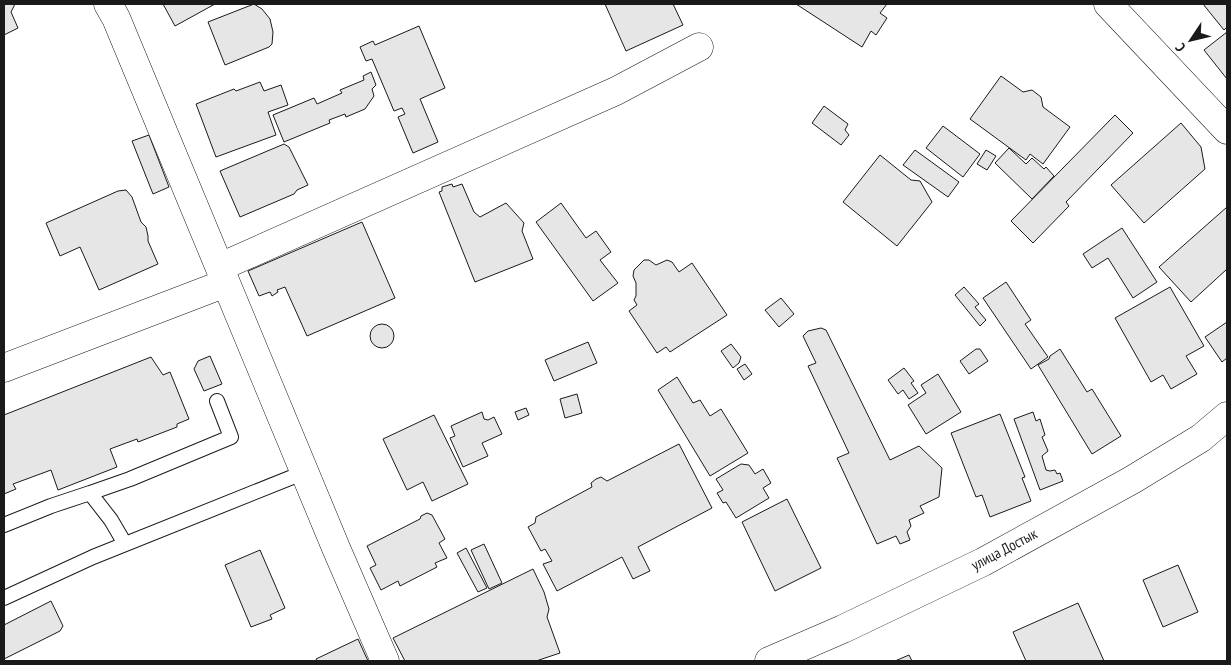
<svg xmlns="http://www.w3.org/2000/svg" width="1231" height="665" viewBox="0 0 1231 665" font-family="'PT Sans Narrow',sans-serif">
<style>
.building{fill:#e6e6e6;stroke:#1a1a1a}
.lines{fill:none;stroke-linecap:round;stroke-linejoin:round}
.service-casing{stroke:#1a1a1a;stroke-width:16}
.minor-casing{stroke:#1a1a1a;stroke-width:29}
.secondary-casing{stroke:#1a1a1a;stroke-width:29}
.service{stroke:#fff;stroke-width:14}
.minor{stroke:#fff;stroke-width:28}
.secondary{stroke:#fff;stroke-width:28}
.labels{text-anchor:middle;dominant-baseline:central;stroke-width:4;stroke-linejoin:round;paint-order:stroke}
.street-label{font-size:15px;fill:#1a1a1a;stroke:#fff}
</style>
<rect width="100%" height="100%" fill="#fff"/>
<!-- building -->
<path class="building" d="M 4,4 L 15,4 L 11,12 L 18,28 L 4,35 Z
M 163,4 L 215,4 L 175,26 Z
M 254,4 L 262,9 L 270,19 L 273,32 L 272,44 L 269,47 L 225,65 L 208,22 Z
M 605,4 L 673,4 L 683,25 L 626,51 Z
M 796,4 L 887,4 L 880,13 L 887,18 L 876,35 L 871,31 L 862,47 Z
M 1203,4 L 1227,4 L 1227,27 L 1224,30 Z
M 419,26 L 445,88 L 420,99 L 438,142 L 413,153 L 398,117 L 405,114 L 402,108 L 394,111 L 372,59 L 366,61 L 360,47 L 373,41 L 375,45 Z
M 1227,32 L 1227,79 L 1204,50 Z
M 371,72 L 376,85 L 372,89 L 374,96 L 365,109 L 346,117 L 345,114 L 329,120 L 330,123 L 284,142 L 273,115 L 314,98 L 317,104 L 342,93 L 340,90 L 364,80 L 363,76 Z
M 1001,76 L 1023,92 L 1032,90 L 1041,97 L 1043,107 L 1070,127 L 1043,164 L 1030,154 L 1026,160 L 970,119 Z
M 260,82 L 264,91 L 281,85 L 288,105 L 268,112 L 276,135 L 216,157 L 196,104 L 234,89 L 236,91 Z
M 824,106 L 848,124 L 845,130 L 849,135 L 841,145 L 812,123 Z
M 1115,115 L 1133,133 L 1066,202 L 1069,206 L 1033,243 L 1011,221 Z
M 1181,123 L 1201,147 L 1205,169 L 1144,223 L 1111,185 Z
M 943,126 L 980,154 L 963,177 L 926,148 Z
M 149,135 L 169,187 L 153,194 L 132,141 Z
M 284,144 L 289,147 L 308,185 L 297,190 L 294,194 L 240,217 L 220,171 Z
M 1009,148 L 1026,164 L 1032,158 L 1044,169 L 1046,167 L 1054,176 L 1032,199 L 995,163 Z
M 915,150 L 959,182 L 948,197 L 903,165 Z
M 986,150 L 996,156 L 987,170 L 977,164 Z
M 880,155 L 911,180 L 920,181 L 932,202 L 897,246 L 843,202 Z
M 452,184 L 453,187 L 462,184 L 474,212 L 480,217 L 506,203 L 524,223 L 522,231 L 533,259 L 475,282 L 439,192 L 442,191 L 442,187 Z
M 126,190 L 132,197 L 141,222 L 146,227 L 148,236 L 148,241 L 158,264 L 99,290 L 80,247 L 60,256 L 46,223 L 118,191 Z
M 561,203 L 586,238 L 596,231 L 611,252 L 600,260 L 618,283 L 593,301 L 536,222 Z
M 1227,207 L 1227,269 L 1191,302 L 1159,267 Z
M 362,222 L 395,298 L 307,336 L 285,287 L 277,290 L 278,292 L 272,296 L 270,292 L 259,296 L 248,271 Z
M 1122,228 L 1157,282 L 1133,298 L 1108,258 L 1092,268 L 1083,254 Z
M 644,260 L 649,260 L 656,265 L 667,260 L 672,262 L 679,272 L 692,263 L 727,315 L 670,352 L 666,347 L 657,353 L 629,311 L 637,305 L 634,300 L 636,296 L 636,283 L 633,276 L 634,270 Z
M 1006,282 L 1031,320 L 1025,324 L 1048,357 L 1031,369 L 983,298 Z
M 964,287 L 979,304 L 975,307 L 986,320 L 980,326 L 955,295 Z
M 1170,287 L 1204,346 L 1186,356 L 1197,374 L 1171,389 L 1163,375 L 1151,382 L 1115,318 Z
M 781,298 L 794,314 L 779,327 L 765,310 Z
M 1227,322 L 1227,358 L 1222,362 L 1205,337 Z
M370 336a12 12 0 1 1 24 0a12 12 0 1 1-24 0Z
M 821,328 L 826,330 L 890,460 L 919,446 L 942,468 L 939,497 L 920,506 L 924,513 L 909,520 L 911,526 L 907,532 L 910,540 L 900,544 L 896,536 L 877,544 L 837,458 L 849,453 L 808,366 L 816,363 L 803,336 L 808,331 Z
M 588,342 L 597,363 L 554,381 L 545,360 Z
M 731,344 L 741,357 L 739,363 L 733,368 L 721,351 Z
M 976,349 L 980,349 L 988,361 L 969,374 L 960,361 Z
M 1060,349 L 1087,392 L 1092,389 L 1121,436 L 1092,454 L 1038,365 L 1049,359 L 1050,356 Z
M 210,356 L 222,384 L 204,391 L 194,369 L 198,361 Z
M 151,357 L 163,375 L 170,372 L 189,419 L 177,424 L 177,427 L 138,442 L 137,439 L 110,449 L 117,467 L 58,490 L 51,470 L 13,484 L 16,489 L 4,494 L 4,415 Z
M 745,364 L 752,374 L 744,380 L 737,369 Z
M 904,368 L 914,381 L 911,383 L 918,393 L 909,399 L 903,390 L 898,394 L 888,380 Z
M 938,374 L 961,412 L 926,434 L 908,405 L 926,393 L 921,385 Z
M 677,377 L 693,403 L 700,400 L 710,416 L 721,409 L 748,453 L 710,476 L 658,390 Z
M 577,394 L 582,413 L 565,418 L 560,399 Z
M 526,408 L 529,415 L 518,420 L 515,412 Z
M 482,412 L 484,419 L 488,420 L 494,417 L 502,434 L 482,443 L 488,456 L 463,467 L 450,438 L 455,436 L 451,426 Z
M 1033,412 L 1036,421 L 1040,419 L 1045,435 L 1042,437 L 1048,451 L 1042,456 L 1046,470 L 1050,471 L 1055,470 L 1057,474 L 1060,473 L 1063,481 L 1040,490 L 1014,419 Z
M 1000,414 L 1025,477 L 1022,478 L 1031,501 L 990,517 L 982,495 L 976,497 L 951,433 Z
M 434,415 L 468,484 L 432,501 L 423,482 L 407,490 L 383,439 Z
M 679,444 L 712,508 L 638,547 L 650,571 L 633,579 L 622,557 L 557,591 L 543,564 L 552,561 L 545,549 L 541,551 L 528,527 L 535,523 L 536,517 L 592,487 L 591,483 L 596,479 L 601,477 L 607,481 Z
M 741,464 L 749,465 L 755,474 L 763,469 L 771,483 L 763,488 L 769,498 L 736,518 L 726,502 L 723,503 L 717,493 L 723,490 L 716,479 Z
M 787,499 L 821,568 L 775,591 L 742,522 Z
M 427,513 L 432,515 L 445,539 L 439,543 L 447,558 L 435,563 L 437,567 L 400,586 L 398,581 L 381,590 L 370,568 L 376,565 L 367,546 L 420,519 L 421,516 Z
M 484,544 L 502,583 L 489,589 L 471,550 Z
M 466,548 L 487,588 L 478,592 L 457,553 Z
M 260,550 L 285,608 L 270,615 L 272,619 L 251,627 L 225,565 Z
M 1178,565 L 1198,612 L 1163,627 L 1143,580 Z
M 533,569 L 544,592 L 549,609 L 547,617 L 560,653 L 536,661 L 405,661 L 393,638 Z
M 51,601 L 63,626 L 60,631 L 4,659 L 4,625 Z
M 1078,603 L 1104,661 L 1026,661 L 1013,632 Z
M 358,639 L 368,661 L 317,661 L 316,659 Z
M 909,655 L 912,661 L 895,661 Z"/>
<g class="lines">
<!-- service casing -->
<g class="service-casing">
<path id="service" d="M 90,493 L 130,479 L 231,437 L 217,401
M 4,525 L 51,506 L 90,493 L 111,520 L 125,544
M 4,598 L 93,557 L 305,472"/>
</g>
<!-- minor casing -->
<g class="minor-casing">
<path id="minor" d="M 108,4 L 116,18 L 336,548 L 385,661
M 1108,4 L 1227,130
M 220,267 L 616,91 L 699,47
M 4,368 L 226,283"/>
</g>
<!-- secondary casing -->
<g class="secondary-casing">
<path id="secondary" d="M 769,661 L 843,629 L 983,562 L 1132,480 L 1201,438 L 1227,416"/>
</g>
<!-- service -->
<use href="#service" class="service"/>
<!-- minor -->
<use href="#minor" class="minor"/>
<!-- secondary -->
<use href="#secondary" class="secondary"/>
</g>
<g class="labels">
<!-- street labels -->
<g class="street-label">
<text transform="translate(1004 549) rotate(-28)">улица Достык</text>
</g>
</g>
<!-- border -->
<rect width="1231" height="665" fill="none" stroke="#1a1a1a" stroke-width="10"/>
<!-- north arrow -->
<g transform="translate(1191 40) rotate(235)" stroke="#ffffff" stroke-width="4" paint-order="stroke">
<path d="M0-4L9 19L0 12L-9 19Z" fill="#1a1a1a"/>
<text y="-8" font-size="14" font-weight="bold" text-anchor="middle" fill="#1a1a1a">С</text>
</g>
</svg>
